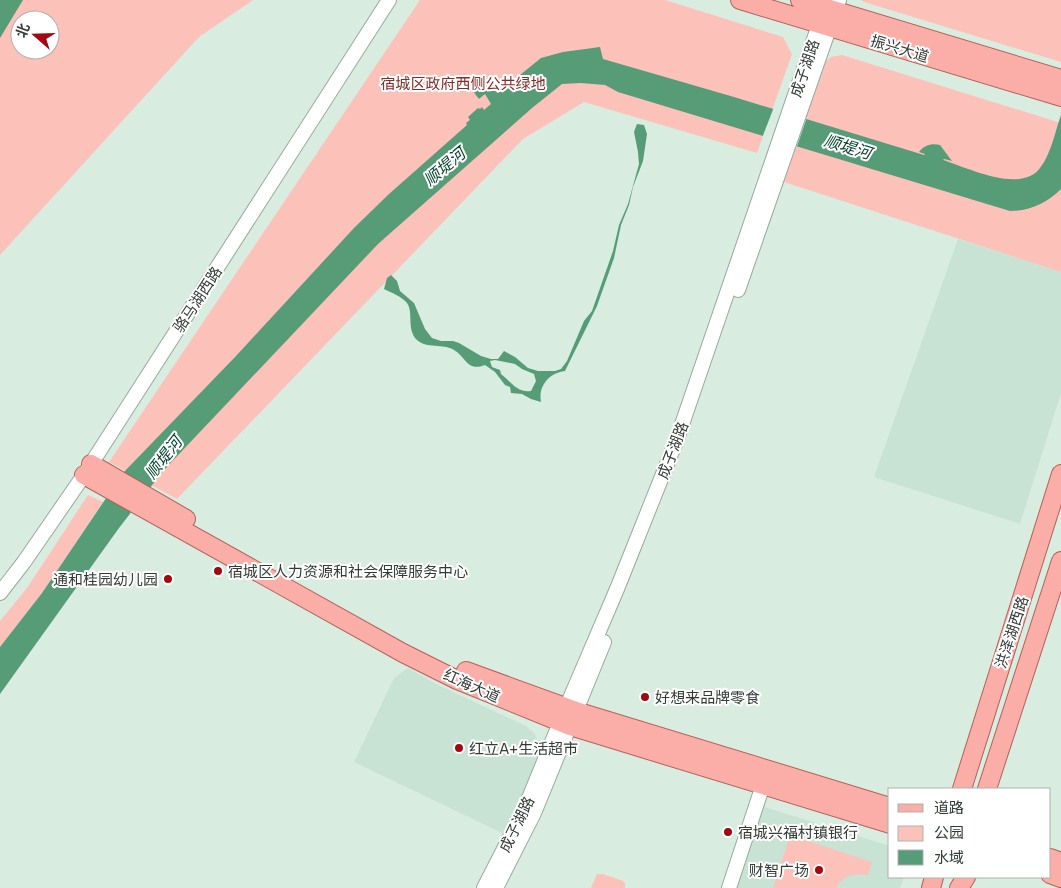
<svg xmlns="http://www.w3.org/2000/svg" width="1061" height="888" viewBox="0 0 1061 888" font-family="Commissioner,'Noto Sans SC',sans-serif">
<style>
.built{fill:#c8e3d3}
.green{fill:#fcc1b9;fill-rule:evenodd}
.water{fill:#559c77;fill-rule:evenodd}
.pier{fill:#d9ece0}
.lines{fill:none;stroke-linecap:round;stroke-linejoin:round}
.minor-casing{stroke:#97aa9f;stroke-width:16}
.major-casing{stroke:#b46259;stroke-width:20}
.minor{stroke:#fff;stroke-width:14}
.major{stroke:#fbada7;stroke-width:18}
.poi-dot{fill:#a20712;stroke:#fff;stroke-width:2}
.labels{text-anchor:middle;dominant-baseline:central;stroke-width:4;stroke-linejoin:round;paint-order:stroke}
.street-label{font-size:15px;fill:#333b36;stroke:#fff}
.park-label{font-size:15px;fill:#832b26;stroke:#fff}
.poi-label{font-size:15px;fill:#333b36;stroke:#fff;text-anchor:start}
.water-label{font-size:16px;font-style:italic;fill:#013e25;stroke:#fff}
</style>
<rect width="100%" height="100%" fill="#d9ece0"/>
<!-- built -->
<path class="built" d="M 958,239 L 1061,272 L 1061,393 L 1020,524 L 874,477 Z
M 408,668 L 436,684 L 526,726 L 535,734 L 539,747 L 538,759 L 504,834 L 354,762 L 394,678 Z
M 761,806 L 890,846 L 890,877 L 904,877 L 900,888 L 733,888 Z"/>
<!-- green -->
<path class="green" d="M 0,0 L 253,0 L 199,37 L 0,255 ZM 20,20 L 50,20 L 50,50 L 20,50 Z
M 420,0 L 665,0 L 783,37 L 792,54 L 757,153 L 584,102 L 523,139 L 177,499 L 109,462 Z
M 861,0 L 1061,0 L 1061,62 L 864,2 Z
M 842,55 L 1061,123 L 1061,272 L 784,182 L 826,61 L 831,57 Z
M 88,495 L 103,502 L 42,593 L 0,647 L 0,621 L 27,588 Z
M 790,835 L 872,862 L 868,875 C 853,873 844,875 836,888 L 773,888 Z
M 597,874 L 603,874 L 623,881 L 625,883 L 625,888 L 591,888 Z"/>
<!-- water -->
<path class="water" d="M 0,0 L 23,0 L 0,38 Z
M 600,47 L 603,59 L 734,97 L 924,155 L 925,154 L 919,152 C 924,145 932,143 940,145 L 952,161 L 944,159 L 943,160 C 968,168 1021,194 1040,168 C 1051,154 1055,132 1061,115 L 1061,189 C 1047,203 1030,211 1010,211 L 618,92 L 605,85 L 581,83 L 562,84 L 532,108 L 378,244 L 163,471 L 119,528 L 0,694 L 0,647 L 42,593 L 123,473 L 236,356 L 354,228 L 389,194 L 467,125 L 466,123 L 470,120 L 468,117 L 478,108 L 480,109 L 482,107 L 484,110 L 491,104 L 485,94 L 479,99 L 472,90 C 484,80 488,86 498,93 L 541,58 L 563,52 Z
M 637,124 L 644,125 L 647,134 L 643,161 L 633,187 L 629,205 L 621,225 L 614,258 L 597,306 L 565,371 C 549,373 538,386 541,402 L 531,399 L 522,394 L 511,393 L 510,387 L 505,385 L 495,372 L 485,365 C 467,372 466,357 454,350 C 443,343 427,349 417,340 C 406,329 414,313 407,303 C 401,296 392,293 384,289 L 387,278 L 391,275 L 397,281 L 400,291 L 414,303 L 425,329 L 432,338 L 441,341 L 453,341 L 459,343 L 481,356 L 491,359 L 498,359 L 504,351 L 515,357 L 528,368 L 538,371 L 555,371 L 561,369 L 567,361 L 584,321 L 592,311 L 613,251 L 619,225 L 628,204 L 639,164 L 638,152 L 634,132 ZM 495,360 L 515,364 L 522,369 L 534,374 L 536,381 L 531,391 C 517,393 511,382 501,374 L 500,370 L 492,367 L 490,361 Z"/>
<!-- pier -->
<path class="pier" d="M 774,107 L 807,117 L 796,149 L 762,138 Z"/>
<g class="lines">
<!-- minor casing -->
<g class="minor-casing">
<path id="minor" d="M 738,290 L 839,0
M 0,593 L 24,562 L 84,475 L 389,0
M 484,888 L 525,808 L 566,708 L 617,589 L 677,439 L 822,16
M 496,888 L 534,813 L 604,642
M 729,888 L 763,785"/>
</g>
<!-- major casing -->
<g class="major-casing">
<path id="major" d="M 740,0 L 1061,97
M 800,0 L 1061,79
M 91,464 L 186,519
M 84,475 L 403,653 L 457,680 L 570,726 L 890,824
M 466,671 L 576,711 L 890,807
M 962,789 L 1061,474
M 987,789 L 1061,561
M 1050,858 L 1061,862
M 1050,874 L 1061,878
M 931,888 L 934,877
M 959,888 L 966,877"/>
</g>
<!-- minor -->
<use href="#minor" class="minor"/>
<!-- major -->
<use href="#major" class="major"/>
</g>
<!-- markers -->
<g class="poi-dot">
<circle cx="218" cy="571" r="5"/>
<circle cx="168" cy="579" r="5"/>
<circle cx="645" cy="697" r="5"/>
<circle cx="459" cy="748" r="5"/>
<circle cx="728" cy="832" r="5"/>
<circle cx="819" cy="870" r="5"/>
</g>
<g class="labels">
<!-- street labels -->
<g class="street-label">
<text transform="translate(900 48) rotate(17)">振兴大道</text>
<text transform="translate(804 68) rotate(-71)">成子湖路</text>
<text transform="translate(197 299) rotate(-57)">骆马湖西路</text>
<text transform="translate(672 450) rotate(-69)">成子湖路</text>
<text transform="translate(1011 632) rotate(-72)">洪泽湖西路</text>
<text transform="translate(472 685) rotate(24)">红海大道</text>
<text transform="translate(516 824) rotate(-64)">成子湖路</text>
</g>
<!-- park labels -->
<g class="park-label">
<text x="463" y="83">宿城区政府西侧公共绿地</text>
</g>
<!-- poi labels -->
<g class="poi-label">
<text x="228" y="571">宿城区人力资源和社会保障服务中心</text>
<text x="158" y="579" text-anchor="end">通和桂园幼儿园</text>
<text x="655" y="697">好想来品牌零食</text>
<text x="469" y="748">红立A+生活超市</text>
<text x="738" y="832">宿城兴福村镇银行</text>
<text x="809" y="870" text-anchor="end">财智广场</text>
</g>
<!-- water labels -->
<g class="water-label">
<text transform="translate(848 146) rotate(17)">顺堤河</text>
<text transform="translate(444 166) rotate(-40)">顺堤河</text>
<text transform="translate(163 457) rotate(-52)">顺堤河</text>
</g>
</g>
<!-- legend -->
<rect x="888" y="788" width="162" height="90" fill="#ffffff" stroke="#adb1af"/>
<rect x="898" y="804" width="25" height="8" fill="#fbada7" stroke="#adb1af"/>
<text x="934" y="813" font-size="15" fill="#333b36">道路</text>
<rect x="898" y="826" width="25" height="15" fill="#fcc1b9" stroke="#adb1af"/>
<text x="934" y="838" font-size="15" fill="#333b36">公园</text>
<rect x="898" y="850" width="25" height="15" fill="#559c77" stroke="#adb1af"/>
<text x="934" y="863" font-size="15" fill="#333b36">水域</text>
<!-- north arrow -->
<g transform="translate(35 35) rotate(290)"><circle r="24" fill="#ffffff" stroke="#adb1af"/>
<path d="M0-4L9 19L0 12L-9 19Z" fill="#a20712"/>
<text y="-8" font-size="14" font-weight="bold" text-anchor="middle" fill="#333b36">北</text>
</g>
</svg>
